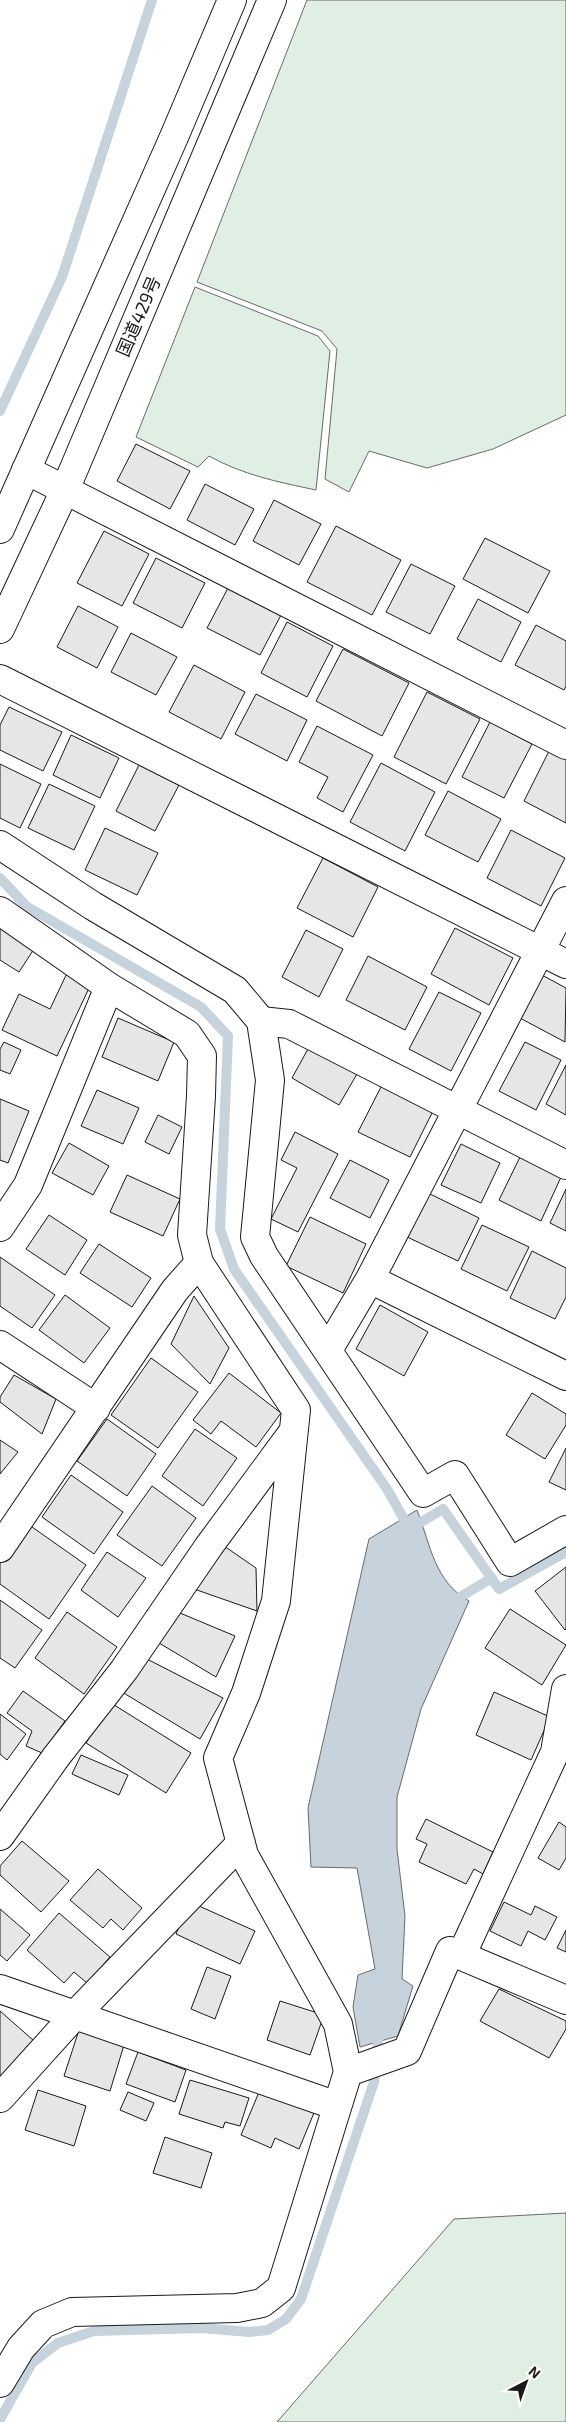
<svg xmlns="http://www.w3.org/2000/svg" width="566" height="2422" viewBox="0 0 566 2422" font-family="'Exo 2','Noto Sans JP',sans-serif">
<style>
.green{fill:#e0efe3;stroke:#6a6a6a}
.water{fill:#c6d2dc;stroke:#6a6a6a}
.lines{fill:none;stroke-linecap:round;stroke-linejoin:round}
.stream{stroke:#c6d2dc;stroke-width:10}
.building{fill:#e6e6e6;stroke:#1a1a1a}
.street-casing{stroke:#1a1a1a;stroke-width:30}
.highway-casing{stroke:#1a1a1a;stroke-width:30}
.street{stroke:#fff;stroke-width:28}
.highway{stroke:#fff;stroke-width:28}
.labels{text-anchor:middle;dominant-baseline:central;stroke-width:4;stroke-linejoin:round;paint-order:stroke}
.street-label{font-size:18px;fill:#1a1a1a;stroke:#fff}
</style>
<rect width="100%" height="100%" fill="#fff"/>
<!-- green -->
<path class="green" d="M 307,0 L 566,0 L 566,415 L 493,449 L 427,468 L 369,451 L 349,492 L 325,479 L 337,349 L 322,331 L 197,282 Z
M 195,287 L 318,336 L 330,351 L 316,490 C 278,482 243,475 209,456 L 198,467 L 136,437 Z
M 566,2213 L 566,2422 L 277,2422 L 454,2219 Z"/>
<!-- water -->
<path class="water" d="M 417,1510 C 431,1546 434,1581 469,1601 L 421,1709 L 397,1797 L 397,1849 L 405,1916 L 402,1979 L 413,1986 L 398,2036 L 360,2047 L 353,2007 L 358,1975 L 375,1969 L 357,1868 L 311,1867 L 308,1808 L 369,1539 Z"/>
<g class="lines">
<!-- stream -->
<path class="stream" d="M 0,411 L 62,277 L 152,0
M 0,878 L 26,906 L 201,1007 L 228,1036 L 220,1229 L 234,1269 L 387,1489 L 410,1530
M 411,1528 L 443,1509 L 499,1589 L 566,1552
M 450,1603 L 492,1578
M 0,2419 L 32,2363 L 58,2343 L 94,2331 L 202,2328 L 249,2332 L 268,2330 L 286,2319 L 301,2299 L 374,2082 L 379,2030"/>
</g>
<!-- building -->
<path class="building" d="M 136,444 L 190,471 L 170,509 L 117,481 Z
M 205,484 L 254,509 L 235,545 L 187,520 Z
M 274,500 L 321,524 L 299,565 L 253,541 Z
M 336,526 L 401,560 L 372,615 L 307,582 Z
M 104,531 L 149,554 L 122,606 L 77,583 Z
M 485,538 L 550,571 L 528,613 L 463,579 Z
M 156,558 L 205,583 L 182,628 L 133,603 Z
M 411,564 L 455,586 L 430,634 L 386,612 Z
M 228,588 L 281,615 L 260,655 L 207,628 Z
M 478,599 L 521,622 L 501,662 L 457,639 Z
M 78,606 L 118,627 L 97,668 L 57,647 Z
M 287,622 L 333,646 L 307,697 L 261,673 Z
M 536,625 L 566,641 L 566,686 L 564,690 L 515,665 Z
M 131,633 L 177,657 L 156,695 L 111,672 Z
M 343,649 L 409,683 L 382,736 L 316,701 Z
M 194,665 L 245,692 L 221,739 L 169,712 Z
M 427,692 L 480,719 L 446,784 L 394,757 Z
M 256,694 L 307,720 L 287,761 L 235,734 Z
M 9,707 L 62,732 L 43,771 L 0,750 L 0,725 Z
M 490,722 L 532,744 L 504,798 L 462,777 Z
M 317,726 L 373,755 L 343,812 L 317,798 L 328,777 L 299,762 Z
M 71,735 L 119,758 L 100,798 L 53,775 Z
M 550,749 L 566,757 L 566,823 L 524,801 Z
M 381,763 L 435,792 L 405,851 L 350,822 Z
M 0,764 L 41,784 L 20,828 L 0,818 Z
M 139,765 L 179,785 L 155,831 L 116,811 Z
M 49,784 L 95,806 L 74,850 L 28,828 Z
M 448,791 L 501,819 L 478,862 L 425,835 Z
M 105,828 L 158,853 L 137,895 L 85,870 Z
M 511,830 L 565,858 L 541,906 L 487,878 Z
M 323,858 L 378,887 L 353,937 L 297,908 Z
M 0,923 L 36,946 L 19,972 L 0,960 Z
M 455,928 L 513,958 L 489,1005 L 431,974 Z
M 306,930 L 343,949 L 319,997 L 282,977 Z
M 368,956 L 427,987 L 405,1030 L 346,1000 Z
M 67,973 L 91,984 L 57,1056 L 2,1030 L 19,994 L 50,1009 Z
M 540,974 L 566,988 L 565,1042 L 518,1017 Z
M 439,992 L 481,1013 L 451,1071 L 409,1049 Z
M 118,1018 L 174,1042 L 158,1081 L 102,1057 Z
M 4,1042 L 21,1050 L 10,1074 L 0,1070 L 0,1049 Z
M 525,1042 L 561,1060 L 536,1110 L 499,1091 Z
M 309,1047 L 357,1074 L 339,1105 L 292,1078 Z
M 566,1065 L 566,1115 L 546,1104 Z
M 382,1085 L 433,1111 L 410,1157 L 358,1132 Z
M 97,1090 L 139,1108 L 123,1144 L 81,1126 Z
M 0,1099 L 29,1111 L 8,1163 L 0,1160 Z
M 158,1115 L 182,1127 L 169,1154 L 145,1142 Z
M 295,1132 L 338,1154 L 298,1232 L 271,1219 L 297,1168 L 281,1160 Z
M 69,1143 L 109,1166 L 93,1195 L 52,1173 Z
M 461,1144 L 500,1163 L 481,1203 L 441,1185 Z
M 520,1157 L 561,1177 L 541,1221 L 499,1200 Z
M 350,1160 L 389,1180 L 370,1218 L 330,1198 Z
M 127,1175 L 180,1199 L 163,1236 L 110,1212 Z
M 566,1189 L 566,1231 L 550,1223 Z
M 426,1192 L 479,1218 L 458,1261 L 405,1236 Z
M 49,1215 L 87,1240 L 65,1275 L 26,1249 Z
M 310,1217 L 366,1244 L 343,1293 L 286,1266 Z
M 482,1225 L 529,1247 L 507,1291 L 461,1269 Z
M 99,1244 L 151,1278 L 132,1307 L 80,1273 Z
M 532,1251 L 566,1268 L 566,1297 L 555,1319 L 510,1298 Z
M 0,1257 L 55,1295 L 32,1328 L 0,1306 Z
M 65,1295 L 110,1328 L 84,1363 L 39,1330 Z
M 194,1296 L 229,1348 L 210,1384 L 171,1344 Z
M 380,1305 L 428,1332 L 404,1376 L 356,1349 Z
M 151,1358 L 198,1392 L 158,1448 L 111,1415 Z
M 229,1373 L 281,1413 L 256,1447 L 221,1421 L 211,1434 L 193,1420 Z
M 14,1375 L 56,1399 L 42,1434 L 0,1402 L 0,1397 Z
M 532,1393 L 566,1414 L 566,1425 L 545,1459 L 506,1435 Z
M 107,1419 L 156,1454 L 127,1496 L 77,1461 Z
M 195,1429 L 237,1458 L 203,1506 L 162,1476 Z
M 0,1440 L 18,1452 L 0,1474 Z
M 566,1448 L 566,1490 L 549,1482 Z
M 71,1475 L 123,1512 L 94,1554 L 42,1517 Z
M 152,1486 L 196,1518 L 162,1566 L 117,1535 Z
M 25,1522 L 86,1565 L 49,1619 L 0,1584 L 0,1558 Z
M 224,1546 L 256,1568 L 257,1611 L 194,1589 Z
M 107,1552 L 146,1578 L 118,1617 L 81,1590 Z
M 566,1567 L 566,1629 L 565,1630 L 535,1591 Z
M 0,1600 L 42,1630 L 15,1668 L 0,1658 Z
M 510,1609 L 566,1645 L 542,1685 L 485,1648 Z
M 67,1612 L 117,1647 L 84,1694 L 35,1658 Z
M 180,1613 L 235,1636 L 216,1677 L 159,1643 Z
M 145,1658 L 223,1698 L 200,1739 L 122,1692 Z
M 23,1691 L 65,1721 L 42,1753 L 26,1746 L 32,1731 L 7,1713 Z
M 494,1692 L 550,1717 L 531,1760 L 476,1735 Z
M 111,1703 L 191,1753 L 166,1793 L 86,1743 Z
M 0,1714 L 26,1734 L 7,1760 L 0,1754 Z
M 81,1755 L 128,1775 L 119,1795 L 72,1774 Z
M 426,1819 L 493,1852 L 483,1874 L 474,1869 L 466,1884 L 419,1862 L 427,1844 L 416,1839 Z
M 559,1822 L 566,1827 L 566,1858 L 559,1870 L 538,1858 Z
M 22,1841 L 69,1881 L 41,1912 L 0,1875 L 0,1866 Z
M 98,1869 L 142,1908 L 123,1930 L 111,1919 L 103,1928 L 70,1900 Z
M 190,1902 L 255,1931 L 240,1964 L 176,1934 Z
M 504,1902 L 531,1915 L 535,1906 L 557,1917 L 545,1940 L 528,1931 L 521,1946 L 490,1931 Z
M 0,1909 L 30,1935 L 7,1961 L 0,1955 Z
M 59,1913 L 110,1957 L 87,1983 L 74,1972 L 64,1983 L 27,1950 Z
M 566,1930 L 566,1952 L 557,1948 Z
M 207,1967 L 231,1976 L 215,2019 L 191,2009 Z
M 499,1989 L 566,2021 L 566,2029 L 549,2058 L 480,2021 Z
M 280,2001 L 324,2015 L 310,2055 L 267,2040 Z
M 0,2011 L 33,2040 L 0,2078 Z
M 79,2030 L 124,2045 L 110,2091 L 64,2076 Z
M 138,2052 L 186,2070 L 175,2102 L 126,2084 Z
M 190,2080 L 249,2098 L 240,2126 L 225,2122 L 223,2128 L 179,2114 Z
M 262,2085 L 316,2108 L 299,2149 L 275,2138 L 271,2148 L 241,2135 Z
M 38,2090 L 86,2106 L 74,2146 L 25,2130 Z
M 128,2092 L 154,2103 L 146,2121 L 120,2110 Z
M 165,2137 L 212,2153 L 201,2188 L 153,2173 Z"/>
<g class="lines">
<!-- street casing -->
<g class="street-casing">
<path id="street" d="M 26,470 L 566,745
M 0,679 L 566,964
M 0,845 L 93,906 L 235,990 L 261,1021 L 270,1080 L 255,1237 L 264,1256 L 423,1493 L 455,1475 L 510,1562 L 566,1530
M 0,911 L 109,987 L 187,1034 L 202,1056 L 201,1096 L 192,1235 L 199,1263 L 296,1410 L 276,1601 L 246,1693 L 218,1758 L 244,1855 L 338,2024 L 348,2072 L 281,2288 L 262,2303 L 237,2308 L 72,2312 L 43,2324 L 21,2348 L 0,2383
M 261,1021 L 289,1024 L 566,1165
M 0,1227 L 28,1185 L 109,987
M 370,1279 L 566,1376
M 0,1345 L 96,1408
M 328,1350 L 370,1279 L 566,901
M 0,1548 L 175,1290 L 199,1263
M 0,1836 L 56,1757 L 124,1670 L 209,1546 L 293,1432
M 461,1956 L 555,1752 L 566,1689
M 0,1989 L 337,2106
M 348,2072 L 407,2051 L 450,1951 L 566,2000
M 0,2098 L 74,2016 L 241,1843"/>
</g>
<!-- highway casing -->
<g class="highway-casing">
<path id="highway" d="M 0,529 L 174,137 L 232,0
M 0,629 L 65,490 L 272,0"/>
</g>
<!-- street -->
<use href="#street" class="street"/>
<!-- highway -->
<use href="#highway" class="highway"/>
</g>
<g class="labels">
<!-- street labels -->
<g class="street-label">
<text transform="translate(138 316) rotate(-67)">国道429号</text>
</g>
</g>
<!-- north arrow -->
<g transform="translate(526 2382) rotate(41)" stroke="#ffffff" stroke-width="4" paint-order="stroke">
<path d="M0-4L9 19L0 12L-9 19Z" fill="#1a1a1a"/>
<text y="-8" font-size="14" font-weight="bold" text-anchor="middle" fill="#1a1a1a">N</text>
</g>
</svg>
